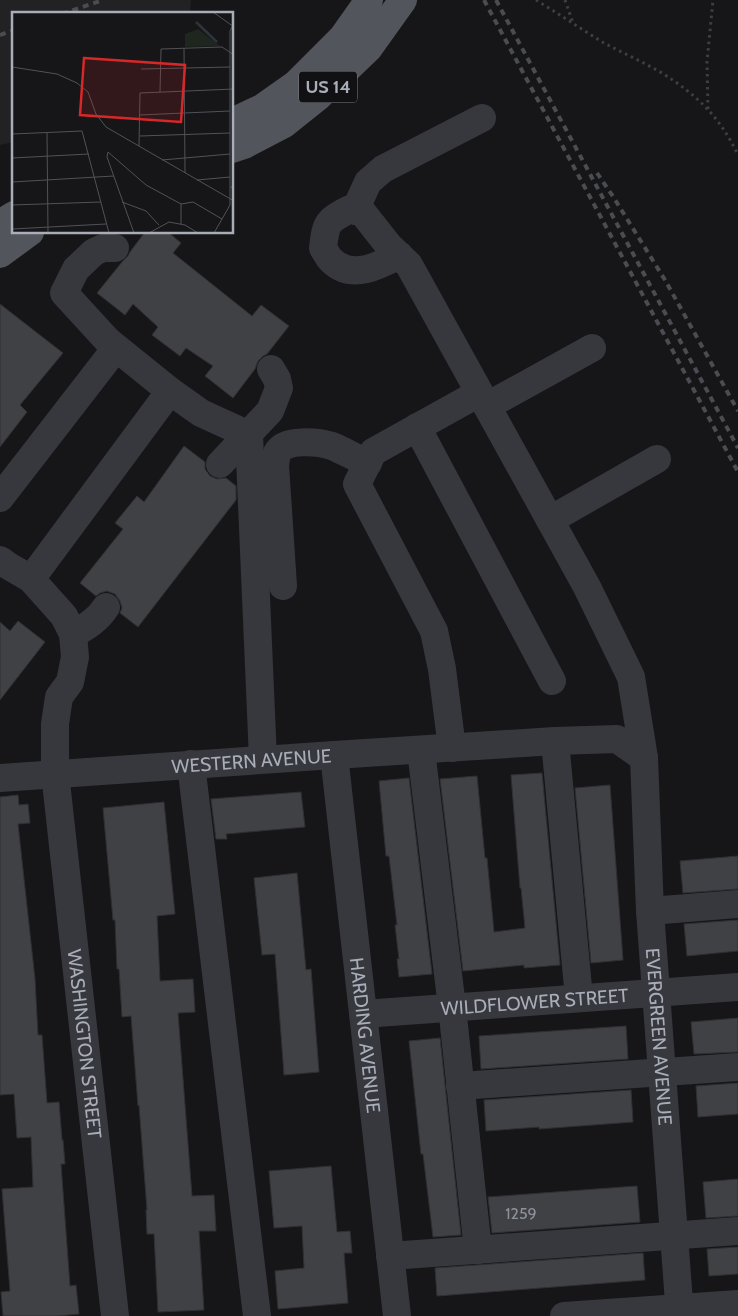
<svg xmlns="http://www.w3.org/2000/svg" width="738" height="1316" viewBox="0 0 738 1316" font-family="Cabin,sans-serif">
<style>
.built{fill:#222225}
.building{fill:#404145;stroke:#303034}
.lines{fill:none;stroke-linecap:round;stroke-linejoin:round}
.path{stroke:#3d3f44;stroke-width:3;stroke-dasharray:2.5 4;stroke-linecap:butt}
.minor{stroke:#37383d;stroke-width:28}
.major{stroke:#53555c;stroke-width:28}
.rail{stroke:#4a4c52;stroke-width:4;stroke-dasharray:6 5;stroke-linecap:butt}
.labels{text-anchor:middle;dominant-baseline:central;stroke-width:4;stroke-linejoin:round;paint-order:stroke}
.number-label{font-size:16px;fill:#8e929b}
.shield{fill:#111113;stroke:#7b7e86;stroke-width:1}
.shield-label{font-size:18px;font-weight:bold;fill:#a8adb8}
.street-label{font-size:19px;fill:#a8adb8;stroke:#111113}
.inset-river{fill:none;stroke:#2c353c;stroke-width:2.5}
.inset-road{fill:none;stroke:#505258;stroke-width:1}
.view{fill:#d62828;fill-opacity:0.15;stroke:#d62828;stroke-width:2.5}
.inset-edge{fill:none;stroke:#a8adb8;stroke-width:2.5}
</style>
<rect width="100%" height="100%" fill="#161618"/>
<!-- built -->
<path class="built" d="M 0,0 L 191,0 L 190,14 L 14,14 L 14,142 L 0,145 Z"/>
<!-- building -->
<path class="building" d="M 145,232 L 168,232 L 181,243 L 173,253 L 252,316 L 261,305 L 289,326 L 267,354 L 263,356 L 258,361 L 255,369 L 233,398 L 205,376 L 213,366 L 186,348 L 180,356 L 152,335 L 158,327 L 133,304 L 125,315 L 97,293 L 122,262 L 128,256 L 130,252 Z
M 0,304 L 63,353 L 20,405 L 27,412 L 0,447 Z
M 184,446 L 205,462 L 205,469 L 210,476 L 217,479 L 226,478 L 236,486 L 236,500 L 138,627 L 120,613 L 122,608 L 120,601 L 115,594 L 107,591 L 100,593 L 96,596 L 80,583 L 123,529 L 115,523 L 137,496 L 144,502 Z
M 18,621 L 45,642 L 0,700 L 0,622 L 10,631 Z
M 542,773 L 560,965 L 524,968 L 524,965 L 463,971 L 440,779 L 477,776 L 485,858 L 487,858 L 494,932 L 525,928 L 521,888 L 520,888 L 511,775 Z
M 409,778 L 432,974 L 399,977 L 397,959 L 399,959 L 395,925 L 397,925 L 389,856 L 386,856 L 379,781 Z
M 610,785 L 623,960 L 591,963 L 575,788 Z
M 301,792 L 305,827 L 226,834 L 227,839 L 216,839 L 211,799 Z
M 18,795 L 19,805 L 28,804 L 30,823 L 18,824 L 35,979 L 38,1035 L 42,1035 L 47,1103 L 59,1102 L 62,1140 L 63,1140 L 65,1164 L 61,1164 L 70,1286 L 76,1285 L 79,1314 L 58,1316 L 3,1316 L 1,1292 L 10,1291 L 2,1189 L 33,1187 L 31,1137 L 17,1138 L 14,1094 L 0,1095 L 0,797 Z
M 164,802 L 175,914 L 157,916 L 160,981 L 193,979 L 195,1012 L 178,1013 L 192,1196 L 214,1195 L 216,1231 L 199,1231 L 204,1310 L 158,1312 L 154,1234 L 147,1234 L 146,1210 L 147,1210 L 139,1105 L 138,1106 L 131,1016 L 122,1017 L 119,969 L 117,969 L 115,920 L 113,920 L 103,808 Z
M 738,856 L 738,889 L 683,893 L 680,861 Z
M 297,873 L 306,970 L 311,969 L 319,1072 L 284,1075 L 275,954 L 262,955 L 254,878 Z
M 738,920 L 738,951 L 687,956 L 684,924 Z
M 738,1018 L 738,1052 L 694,1054 L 691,1022 Z
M 626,1026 L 628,1059 L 481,1069 L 479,1036 Z
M 440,1038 L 461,1235 L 433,1237 L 423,1154 L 421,1154 L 409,1041 Z
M 738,1083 L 738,1114 L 698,1117 L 696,1086 Z
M 631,1090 L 633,1122 L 539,1129 L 539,1127 L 486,1131 L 484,1100 Z
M 331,1166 L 337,1232 L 350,1231 L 352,1253 L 344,1253 L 348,1303 L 278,1309 L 275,1271 L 304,1268 L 302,1226 L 274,1228 L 269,1171 Z
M 738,1179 L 738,1216 L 706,1218 L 703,1182 Z
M 637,1186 L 640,1222 L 492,1233 L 488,1197 Z
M 738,1247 L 738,1274 L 709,1276 L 707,1249 Z
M 643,1253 L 645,1280 L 437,1296 L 435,1268 Z"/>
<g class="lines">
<!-- path -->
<path class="path" d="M 536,0 C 559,14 581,29 604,43 C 623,53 643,62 662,73 C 697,95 720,117 738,155
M 565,0 L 573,23
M 708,109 L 707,62 L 713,0"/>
<!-- minor -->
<g class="minor">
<path d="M 356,211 L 358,204 L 368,182 L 383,169 L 482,118"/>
<path d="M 115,248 L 103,248 L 94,252 L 76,269 L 64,293 L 108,341 L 170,391 L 201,413 L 249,435 L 263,759"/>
<path id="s1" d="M 399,255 C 379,266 352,280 332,261 C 328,258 326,252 323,248 C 326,222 327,221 350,209 L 363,213 L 389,246 L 409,265 L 587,587 L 631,677 L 644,758 L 650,911 L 680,1316"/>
<path d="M 487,406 L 592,348"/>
<path d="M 417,427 L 552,681"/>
<path d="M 220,464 L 270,411 L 279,388 L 277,379 L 271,369"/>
<path d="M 0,498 L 116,348"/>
<path d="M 550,520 L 657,459"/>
<path id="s2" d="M 0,560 L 7,565 L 31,579 L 64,616 L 73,634 L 75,657 L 70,682 L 59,697 L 55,724 L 55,773 L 115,1316"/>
<path d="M 31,579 L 170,391"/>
<path d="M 283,586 L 275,465 C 276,461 276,456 277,453 C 284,438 319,442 332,446 C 344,451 356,458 368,463"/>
<path d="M 73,634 C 86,627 98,620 106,607"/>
<path d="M 555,741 L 579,998"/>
<path d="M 452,748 L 442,669 L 434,631 L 357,484 L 373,452 L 479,393"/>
<path d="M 421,750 L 452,1007 L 478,1250"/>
<path id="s3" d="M 334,755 L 397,1316"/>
<path d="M 191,764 L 257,1316"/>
<path id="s4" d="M 0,778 L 334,755 L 555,741 L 617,739 L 644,758"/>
<path d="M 650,911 L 738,904"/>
<path id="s5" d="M 363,1014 L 738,987"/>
<path d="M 460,1086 L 738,1067"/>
<path d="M 390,1256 L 738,1231"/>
<path d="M 564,1316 L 738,1304"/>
</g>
<!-- major -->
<path class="major" d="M 232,122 L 262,108 L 296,84 L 342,38 L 369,0
M 232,149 L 244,145 L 284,124 L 319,96 L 368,49 L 403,0
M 0,224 L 14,215
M 0,254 L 30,232"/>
<!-- rail -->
<path class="rail" d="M 484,0 L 738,472
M 496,0 L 738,448
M 62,14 L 103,0
M 0,35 L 14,30
M 597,173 L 614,198 L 665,280 L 738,411"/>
</g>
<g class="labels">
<!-- number labels -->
<g class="number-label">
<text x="521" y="1213">1259</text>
</g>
<!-- shield labels -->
<rect class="shield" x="299" y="71.5" width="58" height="31" rx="4"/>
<g class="shield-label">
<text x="328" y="87">US 14</text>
</g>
<!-- street labels -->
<g class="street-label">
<text stroke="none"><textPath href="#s4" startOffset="252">WESTERN AVENUE</textPath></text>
<text stroke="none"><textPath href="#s5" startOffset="172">WILDFLOWER STREET</textPath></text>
<text stroke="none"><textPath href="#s3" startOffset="282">HARDING AVENUE</textPath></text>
<text stroke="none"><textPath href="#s1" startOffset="1052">EVERGREEN AVENUE</textPath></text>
<text stroke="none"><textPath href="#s2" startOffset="522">WASHINGTON STREET</textPath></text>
</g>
</g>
<!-- overview -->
<g transform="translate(12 12)">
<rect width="221" height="221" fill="#161618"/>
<path d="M 186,17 L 208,34 L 173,35 L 173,22 Z" fill="#1e261f"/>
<path class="inset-river" d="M 184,10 L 205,30"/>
<path class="inset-road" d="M 201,0 L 222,15M 172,36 L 173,161M 0,55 L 45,62 L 65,71 L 76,80 L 84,102 L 94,115 L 222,189M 129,57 L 218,55M 148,80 L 149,37 L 210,35 L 222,43M 127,103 L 218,99M 35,121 L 36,221M 0,122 L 70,119 L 97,221M 128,124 L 218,121M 127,134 L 128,81 L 222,77M 0,146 L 77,142M 150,148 L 218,142M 185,168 L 218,165M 0,170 L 102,164M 218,176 L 218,19 L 220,15M 110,190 L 134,199 L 147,213M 169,192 L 169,212M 0,193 L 89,190M 0,217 L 94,212M 122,221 L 95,145 L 96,140 L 134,173 L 169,192 L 181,190 L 210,207M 137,221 L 157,210 L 173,213 L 186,221M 202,221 L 218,193 L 218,176 L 222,173"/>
<path class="view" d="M 72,46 L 173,53 L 169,110 L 68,103 Z"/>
<rect width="221" height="221" class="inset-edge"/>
</g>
</svg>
